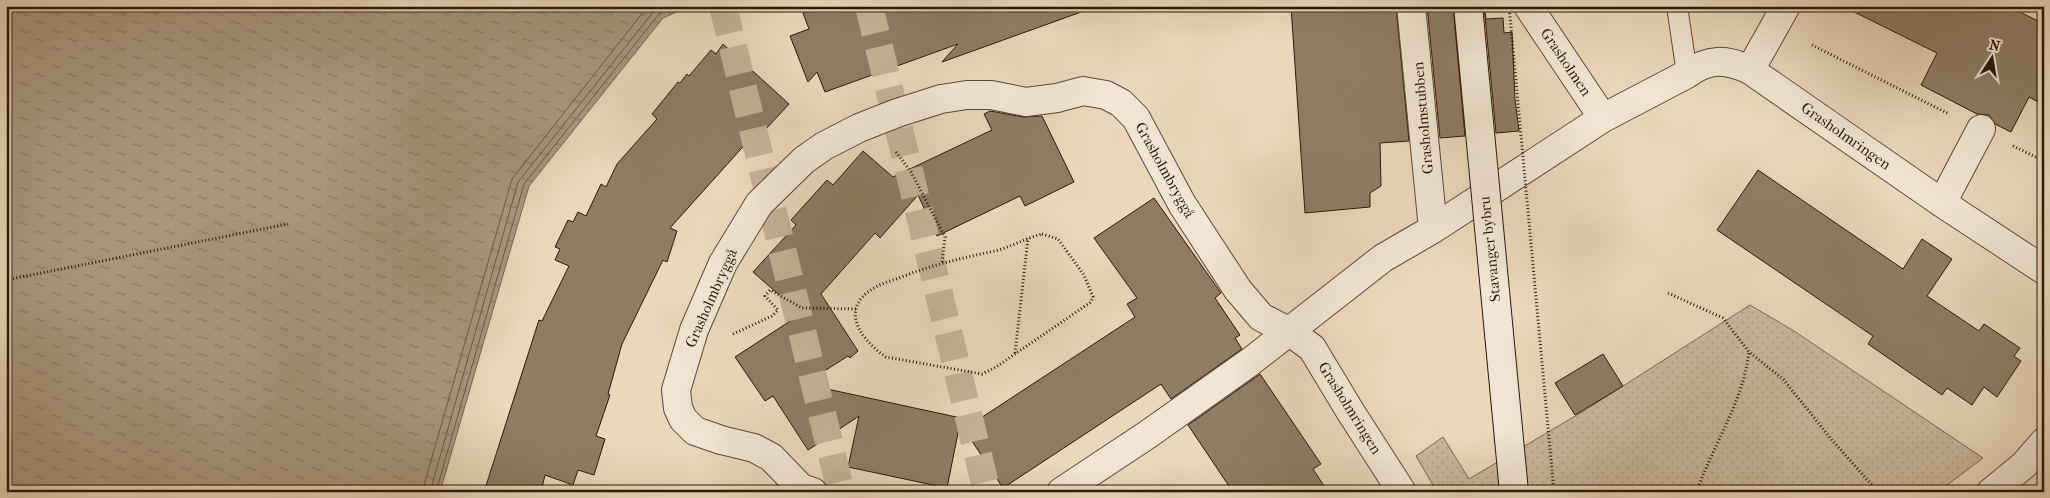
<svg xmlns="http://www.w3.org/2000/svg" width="2050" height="498" viewBox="0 0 2050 498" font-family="'IM FELL French Canon',serif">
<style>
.grass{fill:url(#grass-dots);stroke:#7a6852}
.water{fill:url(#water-ripples);stroke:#76654f}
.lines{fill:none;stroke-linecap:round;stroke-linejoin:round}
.shore{stroke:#6a5843;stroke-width:1}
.building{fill:#8e7c65;stroke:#2b1908}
.trunk-tunnel{stroke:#c3b297;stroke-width:28;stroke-dasharray:28 14;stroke-linecap:butt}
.service-casing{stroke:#5a4935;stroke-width:22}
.minor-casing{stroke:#5a4935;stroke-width:30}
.path{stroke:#2b1908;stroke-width:3;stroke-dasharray:1 2.5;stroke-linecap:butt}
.service{stroke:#f1e6d3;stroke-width:20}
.minor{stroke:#f1e6d3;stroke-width:28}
.secondary-bridge-casing{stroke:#2b1908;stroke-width:30;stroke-linecap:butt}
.path-bridge{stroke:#2b1908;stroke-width:3;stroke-dasharray:1 2.5;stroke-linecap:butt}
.secondary-bridge{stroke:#f1e6d3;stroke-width:28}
.labels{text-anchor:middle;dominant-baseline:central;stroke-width:5;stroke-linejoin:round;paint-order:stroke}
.street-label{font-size:15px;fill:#2b1908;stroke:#f1e6d3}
</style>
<defs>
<pattern id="grass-dots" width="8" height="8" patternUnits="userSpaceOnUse" patternTransform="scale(1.25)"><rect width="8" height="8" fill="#c9b89d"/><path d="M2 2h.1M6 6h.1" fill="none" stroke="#ad9e86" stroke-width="1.8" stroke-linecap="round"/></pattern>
<pattern id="water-ripples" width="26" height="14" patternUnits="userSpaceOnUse" patternTransform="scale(1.25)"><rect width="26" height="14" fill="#a8977e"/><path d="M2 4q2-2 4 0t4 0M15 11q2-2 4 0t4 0" fill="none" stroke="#897a65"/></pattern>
</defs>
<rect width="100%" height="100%" fill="#e9d8bb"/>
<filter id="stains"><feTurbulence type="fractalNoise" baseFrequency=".004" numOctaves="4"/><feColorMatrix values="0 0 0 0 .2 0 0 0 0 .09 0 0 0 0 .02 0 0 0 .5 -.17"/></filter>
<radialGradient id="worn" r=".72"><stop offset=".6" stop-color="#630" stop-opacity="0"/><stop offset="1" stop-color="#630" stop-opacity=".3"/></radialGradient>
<!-- grass -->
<path class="grass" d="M 1750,305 L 1794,331 L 1983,458 L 1938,492 L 1437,492 L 1416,456 L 1443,437 L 1469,479 L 1587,409 Z"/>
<!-- water -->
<path class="water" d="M 6,6 L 691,6 L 663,18 L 529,186 L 440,492 L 6,492 Z"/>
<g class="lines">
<!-- shore -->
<path class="shore" d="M 422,492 L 512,179 L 648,6
M 430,492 L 518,182 L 654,11 L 661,6
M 436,492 L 524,184 L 659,14 L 678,6"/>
</g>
<!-- building -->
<path class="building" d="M 822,6 L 1084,6 L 1084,11 L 942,62 L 958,44 L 825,92 L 817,72 L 808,82 L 790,36 L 809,29 L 803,13 Z
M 1291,6 L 1396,6 L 1409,141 L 1380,143 L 1381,186 L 1370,193 L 1370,207 L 1305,213 Z
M 1427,6 L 1453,6 L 1465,136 L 1440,138 Z
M 1484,6 L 1486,19 L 1503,18 L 1504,33 L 1512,32 L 1515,99 L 1519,131 L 1496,133 Z
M 1842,6 L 2008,6 L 2044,24 L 2044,105 L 2029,97 L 2011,132 L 1995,124 L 1989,115 L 1977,114 L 1921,85 L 1937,53 Z
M 723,44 L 789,104 L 753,143 L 749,140 L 670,228 L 677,231 L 667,262 L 663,260 L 622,344 L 608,394 L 610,395 L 596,436 L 605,439 L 594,475 L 578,470 L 573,485 L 545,475 L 541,492 L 484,492 L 539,320 L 542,321 L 569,266 L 555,260 L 560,249 L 555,247 L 568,220 L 573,222 L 578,212 L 586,216 L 601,184 L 606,187 L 617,164 L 657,119 L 652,114 L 678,82 L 680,83 L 687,74 L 689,76 L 711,50 L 716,54 Z
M 990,111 L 1023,117 L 1042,116 L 1074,182 L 1025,206 L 1020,196 L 937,236 L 918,195 L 880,238 L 875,233 L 821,294 L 858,351 L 850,358 L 848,356 L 804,384 L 961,418 L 947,488 L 848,467 L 859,416 L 808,450 L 773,396 L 765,401 L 735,357 L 801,314 L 753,272 L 796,225 L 791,220 L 827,180 L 833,185 L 863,151 L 893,177 L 992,130 L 984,114 Z
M 1758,170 L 1903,269 L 1922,239 L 1952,259 L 1927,296 L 1979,331 L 1984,324 L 2020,348 L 2014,356 L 2021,361 L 1997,397 L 1984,387 L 1972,405 L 1947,388 L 1942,395 L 1868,344 L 1873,336 L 1717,230 Z
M 1154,198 L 1221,293 L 1215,298 L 1240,335 L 1235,338 L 1242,349 L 1171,399 L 1161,384 L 1003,488 L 964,429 L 1135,317 L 1127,304 L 1137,298 L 1094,238 Z
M 1603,354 L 1623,386 L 1575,415 L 1555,383 Z
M 1260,374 L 1321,464 L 1313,469 L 1328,492 L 1233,492 L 1188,425 Z"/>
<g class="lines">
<!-- trunk-tunnel -->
<path class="trunk-tunnel" d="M 723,6 L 841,492
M 869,6 L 987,492"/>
<!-- service casing -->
<g class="service-casing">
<path id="service" d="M 1677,6 L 1687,74"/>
</g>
<!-- minor casing -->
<g class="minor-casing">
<path id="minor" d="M 1411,6 L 1433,229
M 1528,6 L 1603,118
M 1750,70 L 1786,6
M 1942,203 L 1981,129
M 813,492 L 801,488 L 771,457 L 754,448 L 721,440 L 695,431 L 683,419 L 678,408 L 676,390 L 694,330 L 723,263 L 759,204 L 804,160 L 824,146 L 859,128 L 897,113 L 941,99 L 967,95 L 991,95 L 1026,102 L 1057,98 L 1083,91 L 1106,95 L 1121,103 L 1136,118 L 1182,204 L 1238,290 L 1261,317 L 1290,332 L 1312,348 L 1350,411 L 1402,492
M 1061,492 L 1147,435 L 1250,362 L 1383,258 L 1433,229 L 1603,118 L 1687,74 C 1709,58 1726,59 1750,70 L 1942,203 L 2044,270
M 1991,492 L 2024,465 L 2044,442"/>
</g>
<!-- path -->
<path class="path" d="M 1812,45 L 1949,114
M 2013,146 L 2044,161
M 896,152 L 911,172 L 945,237 L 942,263
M 1042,234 L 1058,239 L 1084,275 L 1093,297 L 1091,302 L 996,367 L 982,374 L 886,357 C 861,340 838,309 874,288 C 882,283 891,281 899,278 C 931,265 962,258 995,251 C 1011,247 1026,238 1042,234 Z
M 6,280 L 288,224
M 1668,293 L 1723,318 L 1749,352 L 1783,379 L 1832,440 L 1878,492
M 733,334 L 772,316 L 778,310 L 765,296 L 770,290 L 802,308 L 857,309
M 1015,353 L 1028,238
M 1698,488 C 1715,442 1743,401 1749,352
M 1693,492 L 1698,488 L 1784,492"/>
<!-- service -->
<use href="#service" class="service"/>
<!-- minor -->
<use href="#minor" class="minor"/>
<!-- secondary-bridge casing -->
<g class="secondary-bridge-casing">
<path id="secondary-bridge" d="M 1468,6 L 1514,492"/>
</g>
<!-- path-bridge -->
<path class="path-bridge" d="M 1509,6 L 1554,492"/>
<!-- secondary-bridge -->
<use href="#secondary-bridge" class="secondary-bridge"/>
</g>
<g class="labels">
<!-- street labels -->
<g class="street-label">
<text transform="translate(1566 62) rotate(56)">Grasholmen</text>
<text transform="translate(1423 118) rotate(-95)">Grasholmstubben</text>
<text transform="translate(1846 136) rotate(35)">Grasholmringen</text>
<text transform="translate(1165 170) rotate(61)">Grasholmbryggå</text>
<text transform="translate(1490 249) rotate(-96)">Stavanger bybru</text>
<text transform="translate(711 298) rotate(-66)">Grasholmbryggå</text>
<text transform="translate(1350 408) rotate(58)">Grasholmringen</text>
</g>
</g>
<!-- margin -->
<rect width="2050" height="498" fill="none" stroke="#e9d8bb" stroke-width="25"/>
<rect x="8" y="8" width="2035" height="483" fill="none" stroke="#2b1908" stroke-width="2.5"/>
<rect x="12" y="12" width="2025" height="473" fill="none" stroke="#2b1908"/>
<!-- north arrow -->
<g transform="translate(1992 58) rotate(12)" stroke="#f1e6d3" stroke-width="4" paint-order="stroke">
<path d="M0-4L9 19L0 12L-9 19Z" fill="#2b1908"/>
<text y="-8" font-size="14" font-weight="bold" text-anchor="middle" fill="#2b1908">N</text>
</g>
<rect width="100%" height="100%" filter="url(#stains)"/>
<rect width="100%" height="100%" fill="url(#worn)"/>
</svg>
